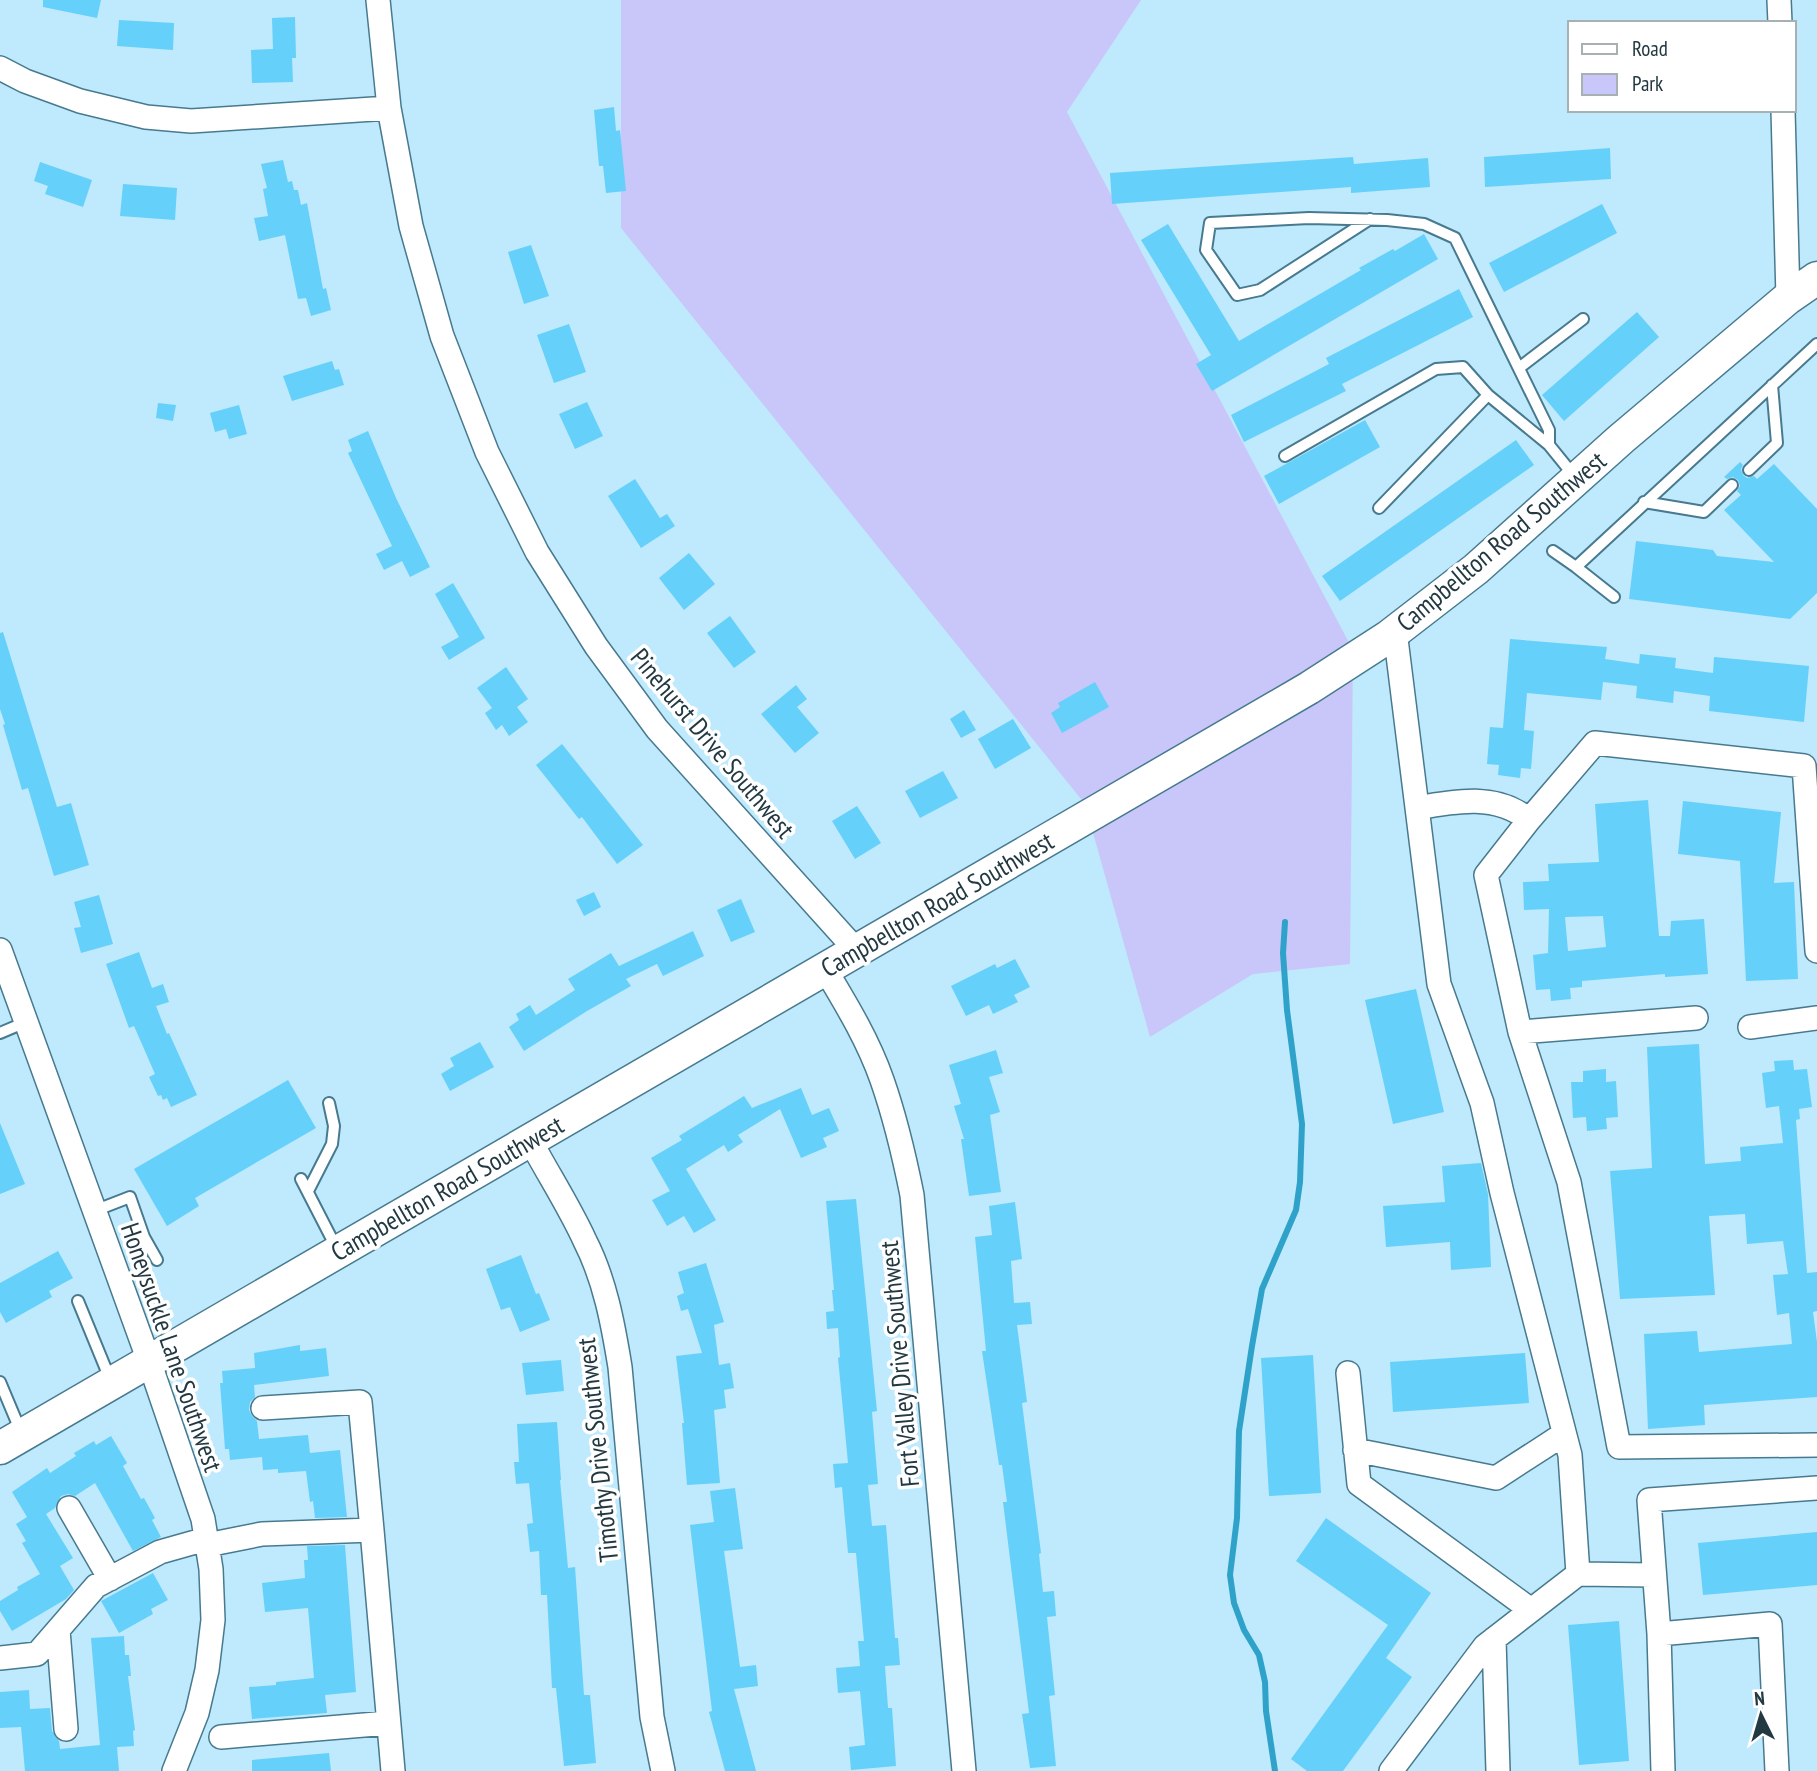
<svg xmlns="http://www.w3.org/2000/svg" width="1817" height="1771" viewBox="0 0 1817 1771" font-family="'PT Sans Narrow',sans-serif">
<style>
.green{fill:#c9c7f9}
.lines{fill:none;stroke-linecap:round;stroke-linejoin:round}
.stream{stroke:#2fa2ca;stroke-width:6}
.building{fill:#65d0fa;fill-rule:evenodd}
.service-casing{stroke:#477a8f;stroke-width:14}
.minor-casing{stroke:#477a8f;stroke-width:26}
.secondary-casing{stroke:#477a8f;stroke-width:35}
.service{stroke:#fff;stroke-width:10}
.minor{stroke:#fff;stroke-width:23}
.secondary{stroke:#fff;stroke-width:32}
.labels{text-anchor:middle;dominant-baseline:central;stroke-width:7;stroke-linejoin:round;paint-order:stroke}
.street-label{font-size:26px;fill:#233942;stroke:#fff}
</style>
<rect width="100%" height="100%" fill="#bfe9fc"/>
<!-- green -->
<path class="green" d="M 621,0 L 1141,0 L 1067,112 L 1353,650 L 1350,964 L 1253,974 L 1150,1037 L 1085,804 L 621,228 Z"/>
<g class="lines">
<!-- stream -->
<path class="stream" d="M 1275,1771 L 1266,1711 L 1265,1682 L 1259,1655 L 1244,1630 L 1234,1603 L 1230,1575 L 1237,1518 L 1239,1431 L 1252,1346 L 1262,1289 L 1296,1210 L 1300,1182 L 1302,1124 L 1287,1010 L 1283,953 L 1285,922"/>
</g>
<!-- building -->
<path class="building" d="M 43,0 L 101,0 L 97,18 L 43,7 Z
M 295,17 L 296,58 L 292,58 L 293,82 L 252,83 L 251,50 L 273,49 L 272,18 Z
M 119,20 L 174,23 L 173,50 L 117,46 Z
M 614,107 L 616,131 L 620,130 L 626,191 L 606,193 L 603,166 L 599,166 L 594,110 Z
M 1610,148 L 1611,179 L 1485,187 L 1484,157 Z
M 1353,157 L 1354,164 L 1428,158 L 1430,187 L 1351,193 L 1351,187 L 1112,204 L 1110,173 Z
M 283,160 L 288,182 L 292,181 L 294,190 L 298,190 L 301,205 L 307,203 L 323,289 L 326,288 L 331,310 L 311,316 L 306,298 L 298,299 L 285,235 L 259,241 L 254,218 L 268,216 L 263,189 L 267,188 L 261,164 Z
M 40,162 L 92,180 L 83,207 L 45,194 L 48,186 L 34,181 Z
M 123,184 L 177,188 L 175,220 L 120,216 Z
M 1602,204 L 1617,233 L 1504,292 L 1489,263 Z
M 1168,224 L 1239,341 L 1361,270 L 1359,268 L 1393,249 L 1395,251 L 1424,234 L 1438,259 L 1212,391 L 1196,364 L 1211,355 L 1141,240 Z
M 531,245 L 549,296 L 524,304 L 508,252 Z
M 1459,289 L 1473,317 L 1342,384 L 1346,391 L 1244,442 L 1231,415 L 1329,364 L 1326,358 Z
M 1637,312 L 1659,337 L 1564,421 L 1542,395 Z
M 569,324 L 586,372 L 554,383 L 537,335 Z
M 332,361 L 335,370 L 339,369 L 344,385 L 292,401 L 283,376 Z
M 587,402 L 603,436 L 575,449 L 559,414 Z
M 158,403 L 176,405 L 173,421 L 156,418 Z
M 239,405 L 247,434 L 229,439 L 226,429 L 215,432 L 210,413 Z
M 1365,420 L 1380,447 L 1279,504 L 1264,476 Z
M 368,431 L 396,498 L 430,567 L 410,577 L 402,561 L 384,570 L 376,554 L 392,546 L 348,453 L 352,451 L 348,440 Z
M 1516,440 L 1534,465 L 1340,601 L 1322,576 Z
M 1740,462 L 1743,465 L 1741,469 L 1743,475 L 1747,478 L 1754,476 L 1757,479 L 1774,464 L 1817,509 L 1817,593 L 1790,619 L 1629,599 L 1636,541 L 1713,550 L 1717,556 L 1774,562 L 1724,510 L 1741,495 L 1737,491 L 1740,486 L 1738,480 L 1733,477 L 1727,479 L 1724,477 Z
M 635,479 L 660,518 L 667,514 L 675,526 L 641,548 L 608,496 Z
M 689,553 L 715,584 L 684,610 L 659,578 Z
M 453,583 L 485,638 L 449,660 L 441,647 L 459,637 L 435,594 Z
M 730,616 L 756,652 L 734,668 L 707,633 Z
M 3,632 L 57,807 L 71,803 L 89,865 L 54,876 L 28,788 L 22,790 L 3,725 L 5,724 L 0,709 L 0,633 Z
M 1510,639 L 1607,647 L 1605,659 L 1639,664 L 1640,654 L 1676,658 L 1675,668 L 1713,673 L 1714,657 L 1809,666 L 1804,722 L 1709,711 L 1710,696 L 1674,691 L 1673,703 L 1636,698 L 1637,686 L 1603,682 L 1601,700 L 1527,693 L 1524,730 L 1534,731 L 1531,769 L 1521,768 L 1520,778 L 1498,775 L 1499,765 L 1487,764 L 1490,727 L 1503,728 Z
M 506,667 L 528,699 L 517,707 L 528,722 L 509,736 L 502,725 L 496,730 L 485,713 L 492,708 L 477,688 Z
M 1095,682 L 1109,707 L 1062,733 L 1051,713 L 1060,707 L 1058,703 Z
M 796,685 L 807,699 L 797,707 L 819,733 L 795,753 L 761,714 Z
M 964,710 L 976,730 L 961,738 L 950,719 Z
M 1013,719 L 1031,748 L 995,769 L 978,739 Z
M 562,744 L 643,845 L 617,864 L 582,817 L 579,819 L 536,765 Z
M 943,771 L 958,798 L 920,818 L 905,791 Z
M 1648,800 L 1659,936 L 1670,936 L 1671,921 L 1704,919 L 1708,974 L 1665,977 L 1665,974 L 1582,981 L 1582,987 L 1570,988 L 1571,999 L 1551,1001 L 1550,989 L 1536,990 L 1533,955 L 1548,953 L 1549,909 L 1524,910 L 1523,882 L 1549,881 L 1548,864 L 1599,862 L 1595,804 ZM 1603,916 L 1606,947 L 1568,951 L 1565,917 Z
M 1683,801 L 1781,812 L 1774,883 L 1794,882 L 1798,979 L 1746,981 L 1740,861 L 1678,854 Z
M 857,806 L 881,843 L 855,859 L 832,821 Z
M 594,892 L 601,907 L 584,916 L 576,900 Z
M 99,895 L 113,944 L 81,953 L 74,928 L 81,927 L 74,902 Z
M 741,899 L 755,932 L 731,942 L 717,910 Z
M 693,931 L 704,956 L 663,976 L 657,964 L 626,979 L 631,986 L 587,1011 L 524,1051 L 509,1027 L 519,1020 L 516,1014 L 530,1005 L 536,1015 L 575,990 L 568,979 L 611,953 L 619,966 Z
M 139,952 L 152,988 L 163,984 L 169,1002 L 156,1006 L 167,1034 L 169,1033 L 197,1095 L 171,1107 L 167,1098 L 163,1100 L 161,1095 L 158,1096 L 149,1077 L 155,1074 L 134,1026 L 129,1028 L 106,964 Z
M 1015,959 L 1030,987 L 1014,995 L 1018,1002 L 993,1014 L 989,1005 L 966,1016 L 951,986 L 995,964 L 997,968 Z
M 1416,989 L 1444,1112 L 1393,1124 L 1365,1000 Z
M 480,1042 L 494,1067 L 450,1091 L 441,1074 L 454,1066 L 450,1058 Z
M 1699,1044 L 1705,1164 L 1741,1161 L 1740,1147 L 1783,1143 L 1779,1106 L 1766,1108 L 1762,1073 L 1775,1071 L 1774,1061 L 1793,1060 L 1794,1070 L 1807,1069 L 1812,1107 L 1799,1109 L 1800,1119 L 1796,1120 L 1807,1273 L 1817,1272 L 1817,1311 L 1813,1312 L 1817,1342 L 1817,1397 L 1704,1405 L 1705,1425 L 1648,1429 L 1644,1334 L 1697,1331 L 1699,1352 L 1792,1344 L 1789,1313 L 1777,1315 L 1773,1275 L 1788,1274 L 1783,1241 L 1747,1244 L 1745,1214 L 1709,1216 L 1715,1295 L 1620,1299 L 1610,1171 L 1652,1168 L 1647,1047 Z
M 996,1050 L 1003,1073 L 989,1077 L 1000,1112 L 990,1115 L 1001,1192 L 969,1196 L 961,1139 L 964,1139 L 954,1106 L 961,1104 L 949,1065 Z
M 1606,1069 L 1606,1082 L 1616,1081 L 1618,1117 L 1606,1118 L 1607,1129 L 1587,1131 L 1586,1117 L 1573,1118 L 1571,1082 L 1583,1082 L 1583,1071 Z
M 288,1080 L 316,1128 L 195,1198 L 199,1206 L 167,1226 L 134,1169 Z
M 801,1088 L 812,1115 L 829,1108 L 839,1131 L 823,1138 L 827,1147 L 801,1158 L 780,1109 L 738,1135 L 743,1142 L 728,1152 L 724,1145 L 686,1169 L 716,1220 L 694,1233 L 684,1216 L 667,1226 L 652,1200 L 670,1191 L 651,1158 L 682,1140 L 679,1136 L 744,1096 L 752,1108 Z
M 0,1123 L 25,1184 L 0,1194 Z
M 1481,1163 L 1488,1194 L 1491,1267 L 1451,1270 L 1450,1242 L 1386,1247 L 1383,1206 L 1445,1202 L 1442,1166 Z
M 856,1199 L 877,1411 L 872,1412 L 878,1484 L 868,1485 L 872,1526 L 886,1525 L 895,1638 L 898,1638 L 900,1665 L 885,1666 L 888,1708 L 892,1708 L 896,1766 L 851,1770 L 849,1747 L 865,1745 L 860,1691 L 838,1693 L 836,1668 L 860,1666 L 858,1641 L 864,1641 L 856,1553 L 848,1553 L 842,1487 L 835,1488 L 833,1464 L 848,1463 L 838,1358 L 840,1357 L 838,1328 L 827,1329 L 826,1312 L 834,1311 L 832,1290 L 834,1290 L 826,1201 Z
M 1015,1202 L 1022,1259 L 1011,1261 L 1014,1303 L 1030,1302 L 1032,1324 L 1017,1325 L 1027,1402 L 1022,1403 L 1041,1553 L 1039,1554 L 1043,1592 L 1054,1591 L 1056,1616 L 1047,1617 L 1055,1695 L 1049,1696 L 1056,1766 L 1030,1768 L 1022,1714 L 1029,1713 L 1003,1502 L 1007,1502 L 1002,1465 L 999,1465 L 982,1351 L 986,1351 L 975,1237 L 992,1235 L 989,1206 Z
M 58,1251 L 73,1278 L 49,1291 L 52,1297 L 6,1323 L 0,1312 L 0,1283 Z
M 521,1255 L 536,1294 L 539,1293 L 550,1320 L 520,1332 L 510,1307 L 501,1310 L 486,1269 Z
M 706,1263 L 724,1322 L 714,1325 L 719,1365 L 730,1363 L 734,1388 L 724,1390 L 726,1408 L 714,1410 L 720,1483 L 687,1485 L 682,1423 L 684,1423 L 676,1356 L 702,1353 L 688,1309 L 681,1311 L 677,1296 L 684,1293 L 678,1272 Z
M 300,1345 L 300,1351 L 326,1348 L 329,1376 L 254,1385 L 255,1397 L 250,1402 L 249,1410 L 252,1416 L 257,1421 L 259,1439 L 308,1435 L 310,1453 L 340,1450 L 347,1517 L 315,1518 L 313,1501 L 310,1502 L 306,1471 L 278,1473 L 278,1469 L 263,1470 L 262,1457 L 230,1460 L 229,1449 L 225,1449 L 220,1383 L 223,1383 L 222,1371 L 255,1368 L 254,1353 Z
M 1525,1353 L 1529,1403 L 1393,1412 L 1390,1362 Z
M 1313,1355 L 1321,1493 L 1269,1496 L 1261,1358 Z
M 561,1360 L 564,1391 L 526,1395 L 522,1363 Z
M 557,1422 L 561,1480 L 560,1480 L 568,1568 L 575,1567 L 584,1695 L 590,1695 L 596,1763 L 564,1766 L 556,1688 L 552,1688 L 547,1595 L 541,1595 L 539,1551 L 530,1552 L 527,1524 L 533,1523 L 529,1483 L 516,1484 L 514,1462 L 519,1462 L 517,1424 Z
M 111,1436 L 127,1463 L 123,1466 L 141,1499 L 144,1498 L 155,1518 L 152,1520 L 161,1537 L 133,1551 L 95,1483 L 75,1496 L 68,1494 L 61,1496 L 55,1508 L 46,1514 L 73,1558 L 60,1566 L 74,1590 L 66,1599 L 12,1631 L 0,1611 L 0,1601 L 18,1590 L 17,1587 L 40,1574 L 22,1543 L 26,1541 L 16,1524 L 27,1517 L 12,1492 L 47,1468 L 50,1473 L 76,1456 L 74,1453 L 94,1441 L 96,1445 Z
M 735,1488 L 743,1549 L 724,1551 L 740,1667 L 756,1665 L 758,1686 L 734,1689 L 756,1771 L 725,1771 L 709,1712 L 712,1711 L 690,1525 L 714,1522 L 710,1491 Z
M 1326,1518 L 1431,1593 L 1386,1658 L 1412,1677 L 1343,1771 L 1307,1771 L 1291,1759 L 1388,1625 L 1296,1561 Z
M 1817,1532 L 1817,1585 L 1703,1595 L 1698,1543 Z
M 345,1545 L 356,1692 L 325,1695 L 327,1713 L 252,1719 L 249,1687 L 276,1685 L 276,1682 L 314,1678 L 308,1608 L 265,1612 L 262,1583 L 305,1578 L 304,1560 L 308,1560 L 307,1546 Z
M 153,1573 L 168,1600 L 151,1609 L 153,1614 L 119,1633 L 101,1601 Z
M 1619,1621 L 1629,1761 L 1579,1765 L 1568,1625 Z
M 124,1636 L 125,1655 L 129,1655 L 131,1676 L 128,1676 L 135,1730 L 133,1731 L 134,1746 L 117,1747 L 119,1771 L 25,1771 L 21,1727 L 0,1728 L 0,1692 L 29,1690 L 30,1709 L 50,1708 L 52,1731 L 59,1741 L 60,1749 L 100,1745 L 91,1638 Z
M 329,1753 L 331,1771 L 252,1771 L 252,1760 Z"/>
<g class="lines">
<!-- service casing -->
<g class="service-casing">
<path id="service" d="M 1370,219 L 1260,290 L 1237,295 L 1206,250 L 1210,223 L 1309,218 L 1387,220 L 1424,224 L 1455,238 L 1549,430 L 1549,445
M 1519,368 L 1583,319
M 1285,456 L 1436,369 L 1463,367 L 1488,395 L 1549,445 L 1575,477
M 1749,470 L 1777,443 L 1772,385
M 1644,502 L 1704,512 L 1732,485
M 1379,508 L 1488,395
M 1553,551 L 1576,567
M 1614,597 L 1576,567 L 1817,344
M 0,1033 L 26,1022
M 301,1179 L 337,1249
M 308,1191 L 332,1144 L 334,1126 L 329,1103
M 94,1211 L 130,1197 L 144,1237 L 157,1260
M 78,1301 L 110,1379
M 0,1382 L 21,1432"/>
</g>
<!-- minor casing -->
<g class="minor-casing">
<path id="minor" d="M 378,0 L 389,108 L 411,226 L 442,336 L 487,452 L 537,552 L 596,646 L 657,729 L 856,950
M 1779,0 L 1780,23
M 0,68 L 25,81 L 80,101 L 146,117 L 191,121 L 389,108
M 1783,110 L 1788,298
M 1395,631 L 1439,984 L 1482,1103 L 1502,1193 L 1570,1455 L 1578,1574
M 1417,808 C 1455,801 1497,793 1529,820
M 0,950 L 149,1361 L 203,1519 L 211,1569 L 213,1620 L 207,1670 L 197,1713 L 174,1771
M 1817,951 L 1804,766 L 1595,743 L 1529,820 L 1486,875 L 1520,1032 L 1569,1182 L 1619,1447 L 1817,1445
M 825,969 C 846,1004 868,1040 882,1080 C 895,1117 904,1155 912,1195 L 964,1771
M 1750,1027 L 1817,1018
M 1520,1032 L 1696,1018
M 530,1140 C 548,1174 569,1206 585,1241 C 605,1280 613,1324 620,1367 L 652,1717 L 663,1771
M 1348,1373 L 1359,1484 L 1531,1610
M 1355,1450 L 1496,1478 L 1564,1434
M 69,1508 L 110,1579
M 372,1530 L 393,1771
M 207,1545 L 262,1534 L 372,1530 L 360,1402 L 263,1408
M 58,1630 L 66,1729
M 1659,1634 L 1770,1624 L 1777,1771
M 1494,1639 L 1498,1771
M 0,1658 L 37,1654 L 96,1586 L 160,1552 L 206,1539
M 221,1737 L 388,1723
M 1391,1771 L 1485,1646 L 1578,1574 L 1653,1575
M 1663,1771 L 1659,1634 L 1649,1500 L 1817,1488"/>
</g>
<!-- secondary casing -->
<g class="secondary-casing">
<path id="secondary" d="M 0,1448 L 1309,688 L 1388,637 L 1476,569 L 1621,439 L 1788,298 L 1817,278"/>
</g>
<!-- service -->
<use href="#service" class="service"/>
<!-- minor -->
<use href="#minor" class="minor"/>
<!-- secondary -->
<use href="#secondary" class="secondary"/>
</g>
<g class="labels">
<!-- street labels -->
<g class="street-label">
<text transform="translate(1501 541) rotate(-40)">Campbellton Road Southwest</text>
<text transform="translate(713 743) rotate(50)">Pinehurst Drive Southwest</text>
<text transform="translate(937 904) rotate(-30)">Campbellton Road Southwest</text>
<text transform="translate(447 1188) rotate(-30)">Campbellton Road Southwest</text>
<text transform="translate(172 1347) rotate(71)">Honeysuckle Lane Southwest</text>
<text transform="translate(899 1364) rotate(-95)">Fort Valley Drive Southwest</text>
<text transform="translate(597 1450) rotate(-96)">Timothy Drive Southwest</text>
</g>
</g>
<!-- legend -->
<rect x="1568" y="21" width="228" height="91" fill="#ffffff" stroke="#a7b0b3" stroke-width="2"/>
<rect x="1582" y="44" width="35" height="10" fill="#ffffff" stroke="#a7b0b3" stroke-width="2"/>
<text x="1632" y="56" font-size="21" fill="#233942">Road</text>
<rect x="1582" y="74" width="35" height="21" fill="#c9c7f9" stroke="#a7b0b3" stroke-width="2"/>
<text x="1632" y="91" font-size="21" fill="#233942">Park</text>
<!-- north arrow -->
<g transform="translate(1761 1715) rotate(355)" stroke="#ffffff" stroke-width="5" paint-order="stroke">
<path d="M0-5L12 26L0 18L-12 26Z" fill="#233942"/>
<text y="-10" font-size="19" font-weight="bold" text-anchor="middle" fill="#233942">N</text>
</g>
</svg>
